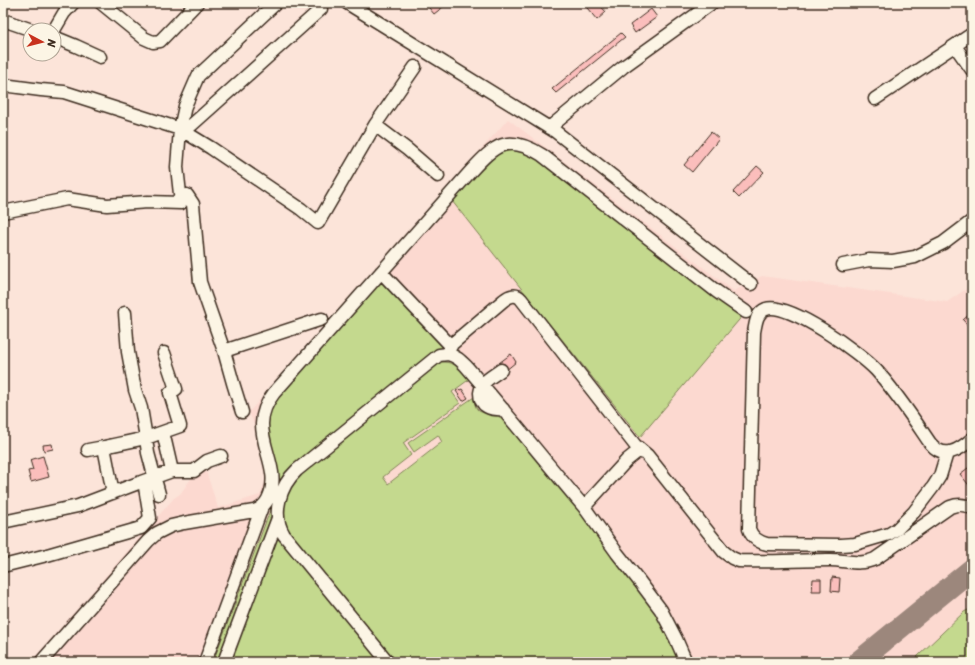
<svg xmlns="http://www.w3.org/2000/svg" width="975" height="665" viewBox="0 0 975 665" font-family="Sriracha,sans-serif">
<style>
.built{fill:#fcd9d0}
.green{fill:#c4d98e;stroke:#808256}
.lines{fill:none;stroke-linecap:round;stroke-linejoin:round}
.taxiway{stroke:#9c877c;stroke-width:22}
.building{fill:#fbbebc;stroke:#3b2a1e}
.minor-casing{stroke:#3b2a1e;stroke-width:15}
.minor{stroke:#fcf5e5;stroke-width:12}
</style>
<rect width="100%" height="100%" fill="#fce4d9"/>
<filter id="ink" filterUnits="userSpaceOnUse"><feTurbulence type="fractalNoise" baseFrequency=".025" numOctaves="2"/><feDisplacementMap in="SourceGraphic" scale="8" xChannelSelector="R" yChannelSelector="G"/><feConvolveMatrix kernelMatrix="1 2 1 2 8 2 1 2 1" color-interpolation-filters="sRGB"/></filter>
<g filter="url(#ink)">
<!-- built -->
<path class="built" d="M 508,119 L 734,291 L 762,276 L 947,302 L 972,285 L 972,662 L 31,662 L 58,631 L 174,498 L 180,494 L 198,469 L 205,468 L 218,508 L 260,495 L 266,480 L 258,435 L 249,412 Z"/>
<!-- green -->
<path class="green" d="M 514,148 L 534,155 L 744,314 L 640,437 L 516,282 L 452,201 C 466,185 484,160 502,151 C 506,149 510,149 514,148 Z
M 382,278 L 444,347 L 292,470 L 278,494 L 271,516 L 272,525 L 221,662 L 213,662 L 276,495 L 266,426 L 270,404 Z
M 437,362 C 454,361 460,367 471,378 L 452,392 L 460,403 L 403,443 L 411,455 L 383,477 L 388,484 L 442,442 L 438,435 L 414,452 L 408,443 L 474,397 C 475,421 489,408 502,416 L 640,585 L 650,599 L 683,662 L 392,662 L 289,539 L 281,515 L 289,482 Z
M 275,533 L 386,662 L 227,662 Z
M 972,608 L 972,662 L 915,662 L 917,657 L 964,612 Z"/>
<g class="lines">
<!-- taxiway -->
<path class="taxiway" d="M 858,662 L 972,569"/>
</g>
<!-- building -->
<path class="building" d="M 425,3 L 448,3 L 434,14 Z
M 583,3 L 598,3 L 606,12 L 597,20 Z
M 651,9 L 657,17 L 635,33 L 630,25 Z
M 621,33 L 625,37 L 556,93 L 552,89 Z
M 711,132 L 719,139 L 692,172 L 684,165 Z
M 757,166 L 764,172 L 739,198 L 733,192 Z
M 972,312 L 972,330 L 963,320 Z
M 511,354 L 516,362 L 505,371 L 499,363 Z
M 459,389 L 460,390 L 462,389 L 468,398 L 463,401 L 456,391 Z
M 52,444 L 53,449 L 44,451 L 43,445 Z
M 43,456 L 49,477 L 31,482 L 28,471 L 33,470 L 30,460 Z
M 972,465 L 972,489 L 960,474 Z
M 832,577 L 840,578 L 839,592 L 831,591 Z
M 813,579 L 821,579 L 821,591 L 812,591 Z"/>
<g class="lines">
<!-- minor casing -->
<g class="minor-casing">
<path id="minor" d="M 101,3 L 144,38 L 153,42 L 160,41 L 197,3
M 347,3 L 556,132 L 751,284
M 3,20 L 32,30
M 54,30 L 64,13 L 73,3
M 54,37 L 76,46 L 100,57
M 955,46 L 972,70
M 3,85 L 41,90 L 64,92 L 180,129 L 211,148 L 301,209 L 318,223 L 375,125 L 415,67
M 875,99 L 972,34
M 375,125 L 408,150 L 438,176
M 549,128 L 623,67 L 712,3
M 185,131 L 321,9
M 3,212 L 67,199 L 107,205 L 148,202 L 181,203
M 843,265 L 869,260 L 893,261 L 915,257 L 943,243 L 972,221
M 381,272 L 451,346
M 125,313 L 128,352 L 135,390 L 141,408 L 146,438 L 148,453 L 159,494
M 224,351 L 200,282 L 193,204 L 187,195 L 181,203 L 177,167 L 180,129 L 185,106 L 198,76 L 276,3
M 448,354 C 456,356 460,360 466,366 C 506,412 544,460 584,507
M 501,370 C 496,374 488,378 483,384 C 481,386 481,389 480,393 C 480,407 491,410 503,409
M 242,412 L 233,383 L 224,351 L 322,319
M 163,432 L 172,471
M 104,447 L 113,493
M 88,450 L 104,447 L 146,438 L 180,426 L 170,393 L 176,389 L 164,353
M 644,453 L 641,452 L 637,452 L 627,460 L 584,507 L 617,553 L 640,582 L 661,610 L 676,639 L 686,662
M 947,453 L 940,476 L 933,487 L 914,512 L 897,529 L 889,534 L 855,544 L 841,545 L 767,544 C 758,542 752,538 749,529 L 754,332 C 756,323 756,313 766,309 C 788,301 860,353 876,370 C 896,392 913,418 930,443 C 944,460 958,451 972,439
M 3,522 L 78,506 L 141,482 L 172,471 L 194,471 L 207,461 L 221,456
M 3,566 L 47,555 L 141,528 L 150,518 L 144,481
M 41,662 L 148,541 L 157,533 L 171,526 L 184,523 L 254,511 C 261,509 265,505 268,499 C 281,473 262,451 262,424 C 262,412 267,402 274,393 L 470,172 C 495,145 507,133 542,155 L 716,291 L 746,312
M 205,662 L 262,507
M 224,662 L 278,518
M 388,662 L 284,535 C 271,514 280,486 297,470 L 439,355 L 448,354 L 450,347 L 452,344 L 504,300 C 509,296 516,293 521,299 L 635,445 L 647,455 L 724,552 L 732,558 L 739,561 C 769,562 800,560 830,560 C 846,560 859,566 875,559 L 950,507 C 958,504 964,504 972,508"/>
</g>
<!-- minor -->
<use href="#minor" class="minor"/>
</g>
</g>
<!-- margin -->
<rect width="975" height="665" fill="none" stroke="#fcf5e5" stroke-width="16"/>
<rect x="8" y="8" width="959" height="649" fill="none" stroke="#3b2a1e" stroke-width="1.5" filter="url(#ink)"/>
<!-- north arrow -->
<g transform="translate(42 42) rotate(97)"><circle r="19" fill="#fcf5e5" stroke="#afa495"/>
<path d="M0-3L7 15L0 10L-7 15Z" fill="#c8321e"/>
<text y="-6" font-size="11" font-weight="bold" text-anchor="middle" fill="#3b2a1e">N</text>
</g>
</svg>
